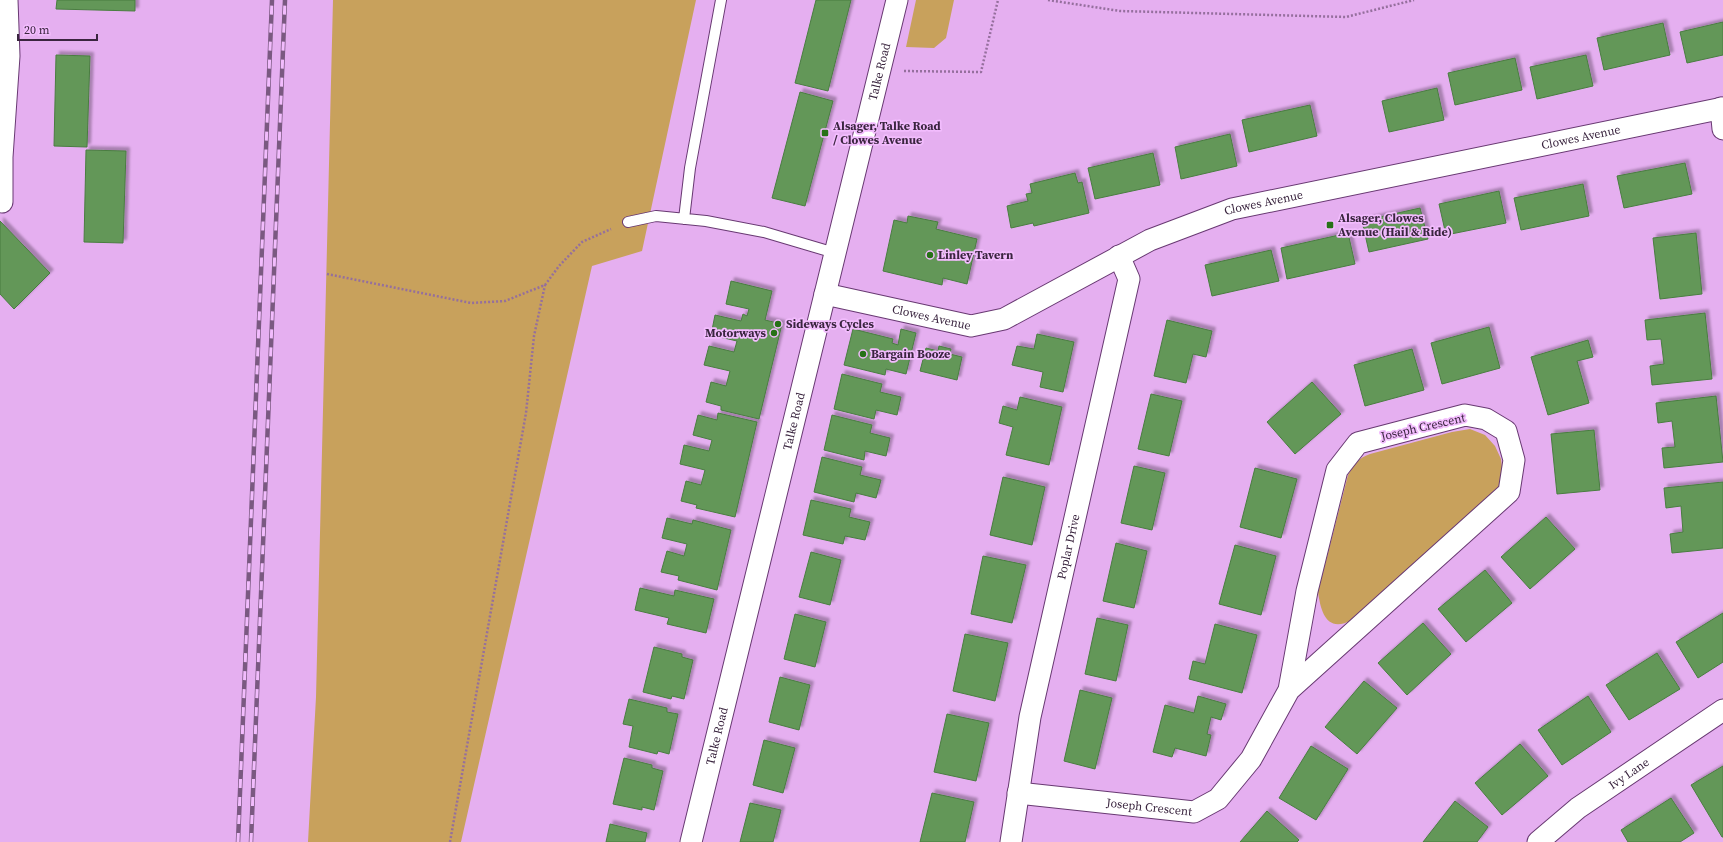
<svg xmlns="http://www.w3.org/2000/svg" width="1723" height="842" viewBox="0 0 1723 842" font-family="'Source Serif 4',serif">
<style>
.green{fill:#c8a15c}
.building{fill:#639759;stroke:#497d40;filter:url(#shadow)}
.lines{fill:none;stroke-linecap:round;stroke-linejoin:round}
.lane-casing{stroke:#683972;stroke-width:12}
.street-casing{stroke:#683972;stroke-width:23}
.path{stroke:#956f9d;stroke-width:2.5;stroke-dasharray:2 2;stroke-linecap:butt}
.lane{stroke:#fff;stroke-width:10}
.street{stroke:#fff;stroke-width:21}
.rail-casing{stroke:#7a5981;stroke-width:4.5}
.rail{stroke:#f2bcfd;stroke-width:3;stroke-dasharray:9;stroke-linecap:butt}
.poi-dot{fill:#277217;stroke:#f2bcfd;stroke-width:1.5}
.labels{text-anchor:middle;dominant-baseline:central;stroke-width:3.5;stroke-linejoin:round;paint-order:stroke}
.street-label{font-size:12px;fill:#3a253f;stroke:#f2bcfd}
.poi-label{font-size:12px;font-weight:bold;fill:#3a253f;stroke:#f2bcfd;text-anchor:start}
</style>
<defs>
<filter id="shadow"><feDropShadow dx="3.5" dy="-3.5" stdDeviation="1" flood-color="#0004"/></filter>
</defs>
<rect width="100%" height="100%" fill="#e5aff0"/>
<!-- green -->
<path class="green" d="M 333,0 L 696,0 L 642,251 L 592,266 L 461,842 L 308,842 L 316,697 Z
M 916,0 L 954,0 L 946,38 L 934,48 L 906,47 Z
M 1470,429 L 1485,435 L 1495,446 L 1501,459 L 1503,476 L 1497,492 L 1352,620 C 1327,633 1321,613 1318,592 L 1348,475 C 1354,465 1358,458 1370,454 L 1452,432 Z"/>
<!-- building -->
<path class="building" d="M 57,0 L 135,0 L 135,11 L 56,9 Z
M 816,0 L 851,0 L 828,91 L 795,83 Z
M 1723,22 L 1723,55 L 1687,63 L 1680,32 Z
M 1663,23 L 1670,55 L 1604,70 L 1597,38 Z
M 56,55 L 90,56 L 87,147 L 54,146 Z
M 1586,55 L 1593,86 L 1537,99 L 1530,67 Z
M 1515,58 L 1522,90 L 1455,105 L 1448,73 Z
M 1437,88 L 1444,120 L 1389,132 L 1382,101 Z
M 800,92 L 833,101 L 805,206 L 772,198 Z
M 1310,105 L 1317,136 L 1249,152 L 1242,120 Z
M 1230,134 L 1237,166 L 1181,179 L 1175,147 Z
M 86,150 L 126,151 L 123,243 L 84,242 Z
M 1153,153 L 1160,185 L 1095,199 L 1088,168 Z
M 1685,163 L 1692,194 L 1624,208 L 1617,176 Z
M 1075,173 L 1078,183 L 1082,182 L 1089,213 L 1034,226 L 1033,223 L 1011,228 L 1007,206 L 1028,201 L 1026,194 L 1032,193 L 1030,184 Z
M 1583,184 L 1589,216 L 1521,230 L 1514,198 Z
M 1499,191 L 1506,223 L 1446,235 L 1439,204 Z
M 1420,208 L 1428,239 L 1369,252 L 1362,221 Z
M 908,216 L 938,222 L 936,229 L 977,239 L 967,284 L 943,278 L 942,285 L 883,271 L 894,220 L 907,223 Z
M 0,221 L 50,273 L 14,309 L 0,294 Z
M 1348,233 L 1355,264 L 1287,279 L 1281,248 Z
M 1696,233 L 1702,294 L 1660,299 L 1653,238 Z
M 1271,250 L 1279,281 L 1212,296 L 1205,265 Z
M 731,281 L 772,291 L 765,320 L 782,324 L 759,419 L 721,410 L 721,406 L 706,402 L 711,382 L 726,386 L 730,371 L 704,365 L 709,346 L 734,352 L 737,341 L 711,335 L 715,315 L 741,321 L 743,314 L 747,316 L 749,309 L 726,304 Z
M 1705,313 L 1712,379 L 1652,385 L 1650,366 L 1664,364 L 1661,339 L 1647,340 L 1645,320 Z
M 1167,320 L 1212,331 L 1206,357 L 1193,354 L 1186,383 L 1154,376 Z
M 1489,327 L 1500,368 L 1442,384 L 1431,343 Z
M 853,329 L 893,339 L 892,343 L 898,345 L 901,329 L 916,333 L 906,374 L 886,369 L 885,375 L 844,365 Z
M 1037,334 L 1074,342 L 1063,392 L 1040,387 L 1043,372 L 1012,365 L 1017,346 L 1034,349 Z
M 1588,340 L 1593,357 L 1577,361 L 1589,403 L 1548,415 L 1531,357 Z
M 939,346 L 951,349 L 950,354 L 962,357 L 957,380 L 920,371 L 926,348 L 938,351 Z
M 1412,349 L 1424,390 L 1365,406 L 1354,365 Z
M 842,374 L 882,384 L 880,392 L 901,397 L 897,415 L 876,410 L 874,419 L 834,409 Z
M 1312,382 L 1341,414 L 1295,454 L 1267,422 Z
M 1151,394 L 1182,401 L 1169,456 L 1138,449 Z
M 1716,396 L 1723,462 L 1664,468 L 1662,448 L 1675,447 L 1672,421 L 1658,423 L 1656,403 Z
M 1020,397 L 1062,407 L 1049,465 L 1006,455 L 1013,427 L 999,423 L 1003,406 L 1017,410 Z
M 718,413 L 757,422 L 735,517 L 696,508 L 697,505 L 681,501 L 686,481 L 701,485 L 705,470 L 680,464 L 684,445 L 709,451 L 712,440 L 693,435 L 698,415 L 717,420 Z
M 832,415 L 872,425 L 870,433 L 890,438 L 886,456 L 865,451 L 864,460 L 824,450 Z
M 1594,430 L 1600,490 L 1557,494 L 1551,434 Z
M 822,457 L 862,467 L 860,475 L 881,480 L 876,498 L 856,493 L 854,502 L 814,492 Z
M 1134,466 L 1165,473 L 1152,530 L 1121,523 Z
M 1255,468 L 1297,479 L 1281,538 L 1240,527 Z
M 1003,477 L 1045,487 L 1032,545 L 990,535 Z
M 1723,482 L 1723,548 L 1672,553 L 1670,534 L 1683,532 L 1681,506 L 1666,508 L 1664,488 Z
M 811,500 L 851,509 L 849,517 L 870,522 L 865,540 L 845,536 L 843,544 L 803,535 Z
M 1546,517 L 1575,549 L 1530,589 L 1501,557 Z
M 667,518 L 692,524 L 693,520 L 731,530 L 717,590 L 678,580 L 679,576 L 661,572 L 667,551 L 684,556 L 687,544 L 662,538 Z
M 1116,543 L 1147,551 L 1134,608 L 1103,601 Z
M 1235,545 L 1276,556 L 1261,615 L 1219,604 Z
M 811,552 L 841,560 L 830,605 L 799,597 Z
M 983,556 L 1026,565 L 1012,623 L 971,614 Z
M 1485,570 L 1512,603 L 1466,642 L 1438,609 Z
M 640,588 L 674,596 L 675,590 L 714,599 L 706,633 L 667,624 L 669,618 L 635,610 Z
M 1723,613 L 1723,662 L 1698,678 L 1676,642 Z
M 795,614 L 826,622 L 815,667 L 784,659 Z
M 1097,618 L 1128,625 L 1116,681 L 1085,674 Z
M 1423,623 L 1451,654 L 1407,695 L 1378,663 Z
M 1215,624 L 1257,635 L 1242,693 L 1189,679 L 1193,661 L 1205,664 Z
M 965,634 L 1008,643 L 995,701 L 953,691 Z
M 654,647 L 682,654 L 682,657 L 693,660 L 684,699 L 672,696 L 671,699 L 643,692 Z
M 1657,653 L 1680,689 L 1629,720 L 1606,685 Z
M 780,677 L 810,685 L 799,730 L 769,722 Z
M 1364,681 L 1397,708 L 1357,754 L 1325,727 Z
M 1080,690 L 1112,698 L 1095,769 L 1064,761 Z
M 1198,696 L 1226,704 L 1221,720 L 1211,717 L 1207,734 L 1211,735 L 1206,756 L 1175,748 L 1172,757 L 1153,752 L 1165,705 L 1194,713 Z
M 1588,696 L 1611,732 L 1562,765 L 1538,730 Z
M 629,699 L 667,708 L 667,712 L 678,714 L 669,754 L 658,751 L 657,754 L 629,747 L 633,726 L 623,724 Z
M 947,714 L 989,723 L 976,781 L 934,772 Z
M 764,740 L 795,748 L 783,793 L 753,785 Z
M 1520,744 L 1548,776 L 1502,815 L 1475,783 Z
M 1311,746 L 1348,769 L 1316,820 L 1279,798 Z
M 624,758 L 652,765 L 652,768 L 663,771 L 654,810 L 642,807 L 642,810 L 613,804 Z
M 1723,766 L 1723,837 L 1722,837 L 1691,785 Z
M 932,793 L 974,802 L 965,842 L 920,842 Z
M 1671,798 L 1694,833 L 1680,842 L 1628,842 L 1621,830 Z
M 1455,801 L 1488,827 L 1477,842 L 1423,842 Z
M 750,803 L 781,810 L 773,842 L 740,842 Z
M 1267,811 L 1299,840 L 1297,842 L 1240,842 Z
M 610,824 L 647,833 L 645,842 L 606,842 Z"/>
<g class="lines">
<!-- lane casing -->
<g class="lane-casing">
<path id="lane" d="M 684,219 L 690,168 L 721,0
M 628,222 L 656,216 L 706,221 L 764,232 L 835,253"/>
</g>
<!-- street casing -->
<g class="street-casing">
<g id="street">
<path d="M 1721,108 L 1723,129"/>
<path d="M 2,202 L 2,157 L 9,56 L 7,0"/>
<path id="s1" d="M 825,294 L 971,326 L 1004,319 L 1150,240 L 1232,209 L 1723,108"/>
<path id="s2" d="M 1018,793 L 1194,812 L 1218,799 L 1251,759 L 1289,690 L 1509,492 L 1514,460 L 1506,431 L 1486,419 L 1465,415 L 1358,443 L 1337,470 L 1307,591 L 1289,690"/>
<path id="s3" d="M 691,842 L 897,0"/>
<path id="s4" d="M 1011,842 L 1030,717 L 1129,279 L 1119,256"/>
<path id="s5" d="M 1538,842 L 1578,808 L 1723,710"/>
</g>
</g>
<!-- path -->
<path class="path" d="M 1048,0 L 1120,11 L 1346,17 L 1414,0
M 904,71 L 981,72 L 998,0
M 327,274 L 471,303 L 505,301 L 545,285 L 559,266 L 582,242 L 611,229
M 450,842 L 526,413 L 534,336 L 545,285"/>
<!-- lane -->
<use href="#lane" class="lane"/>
<!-- street -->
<use href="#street" class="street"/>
<!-- rail casing -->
<g class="rail-casing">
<path id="rail" d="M 238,842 L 272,0
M 251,842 L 285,0"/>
</g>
<!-- rail -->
<use href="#rail" class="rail"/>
</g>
<!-- markers -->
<g class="poi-dot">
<rect x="821" y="129" width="8" height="8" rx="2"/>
<rect x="1326" y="221" width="8" height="8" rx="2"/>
<circle cx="930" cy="255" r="4"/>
<circle cx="778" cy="324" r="4"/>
<circle cx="774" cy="333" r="4"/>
<circle cx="863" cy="354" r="4"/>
</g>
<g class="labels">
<!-- street labels -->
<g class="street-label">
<text stroke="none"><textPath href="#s3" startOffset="793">Talke Road</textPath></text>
<text stroke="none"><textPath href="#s1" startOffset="793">Clowes Avenue</textPath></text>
<text stroke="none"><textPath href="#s1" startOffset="469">Clowes Avenue</textPath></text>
<text stroke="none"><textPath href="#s1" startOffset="109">Clowes Avenue</textPath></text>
<text stroke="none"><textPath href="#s3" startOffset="433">Talke Road</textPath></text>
<text transform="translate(1423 427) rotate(-13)">Joseph Crescent</text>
<text stroke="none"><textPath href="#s4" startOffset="301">Poplar Drive</textPath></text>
<text stroke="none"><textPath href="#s3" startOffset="109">Talke Road</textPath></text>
<text stroke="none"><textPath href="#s5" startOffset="114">Ivy Lane</textPath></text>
<text stroke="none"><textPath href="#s2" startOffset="132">Joseph Crescent</textPath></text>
</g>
<!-- poi labels -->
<g class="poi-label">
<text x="833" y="126">Alsager, Talke Road<tspan x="833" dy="14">/ Clowes Avenue</tspan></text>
<text x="1338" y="218">Alsager, Clowes<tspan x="1338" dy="14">Avenue (Hail &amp; Ride)</tspan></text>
<text x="938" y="255">Linley Tavern</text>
<text x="786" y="324">Sideways Cycles</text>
<text x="766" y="333" text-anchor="end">Motorways</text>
<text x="871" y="354">Bargain Booze</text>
</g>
</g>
<!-- scale -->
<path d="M18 34v6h79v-6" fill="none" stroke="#3a253f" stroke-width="2"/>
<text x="24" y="34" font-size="12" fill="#3a253f" stroke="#f2bcfd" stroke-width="3" paint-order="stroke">20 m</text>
</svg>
